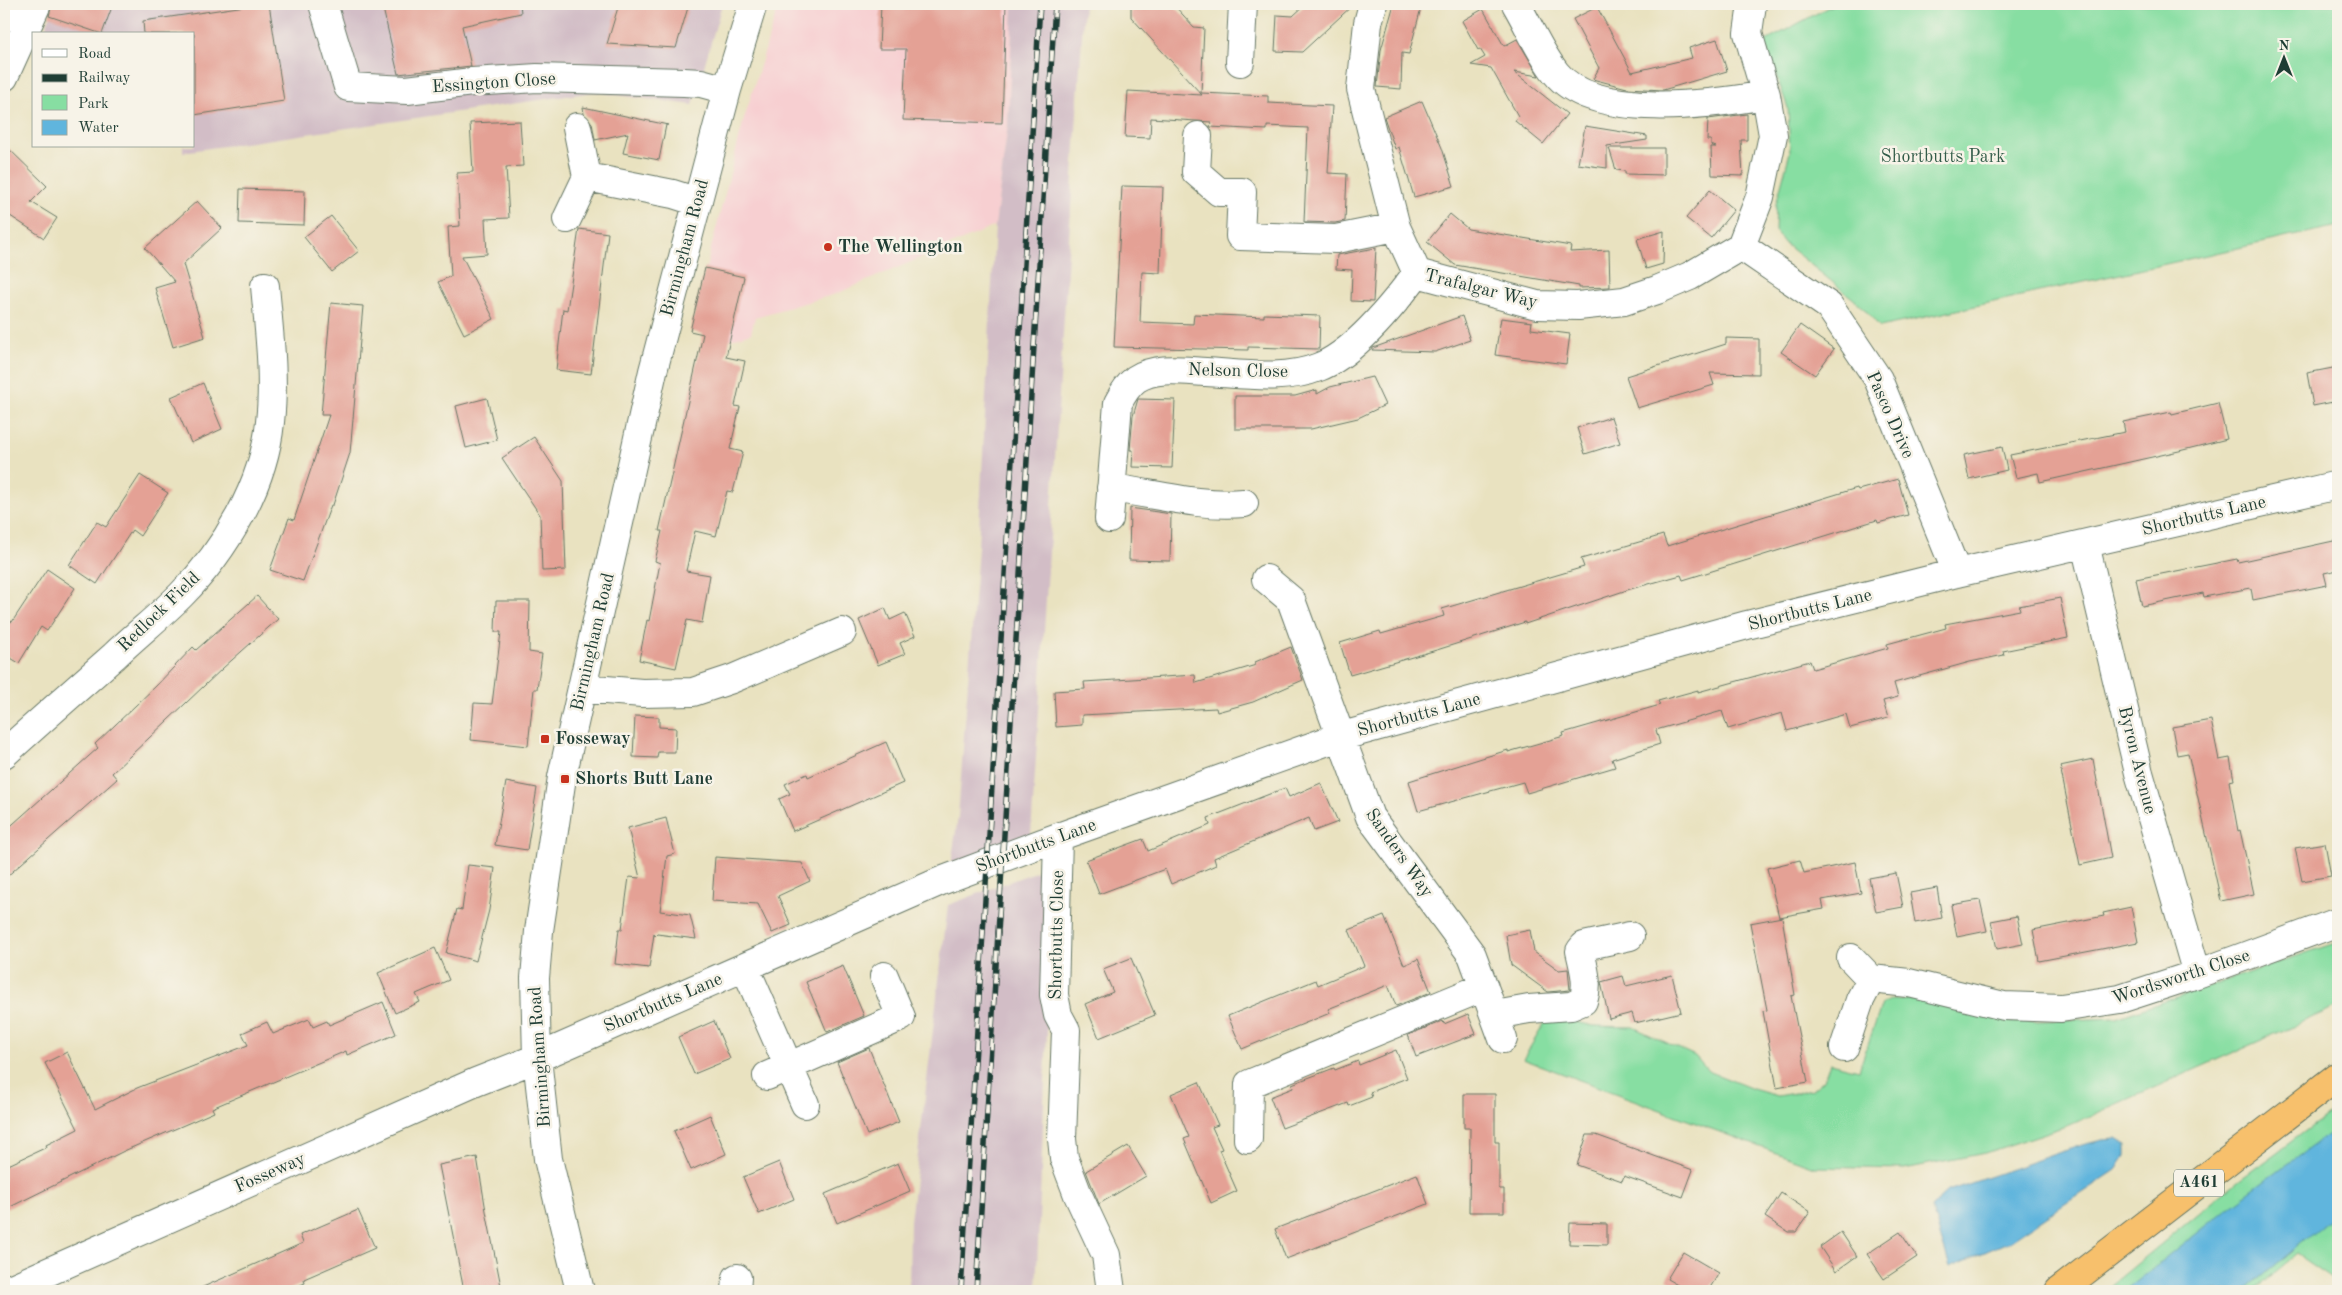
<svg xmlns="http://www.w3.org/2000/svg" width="2342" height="1295" viewBox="0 0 2342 1295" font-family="'Old Standard TT',serif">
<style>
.built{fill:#f7cfd1}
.industrial{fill:#d2bdc6}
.green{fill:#87dea2;stroke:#538e6b}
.water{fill:#60b5dd;stroke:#407988}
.building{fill:#e4a195}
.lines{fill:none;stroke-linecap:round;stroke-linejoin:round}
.minor-casing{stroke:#667765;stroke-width:30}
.highway-casing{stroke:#667765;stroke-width:30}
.minor{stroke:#fff;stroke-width:28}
.highway{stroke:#f7c06c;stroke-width:28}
.rail-casing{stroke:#1f3d34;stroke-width:5.5}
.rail{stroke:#f7f3e8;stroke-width:4;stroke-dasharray:11;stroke-linecap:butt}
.poi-dot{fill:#c8321e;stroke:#f7f3e8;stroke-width:2}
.labels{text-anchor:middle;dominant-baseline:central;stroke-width:5;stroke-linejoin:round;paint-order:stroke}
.shield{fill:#f7f3e8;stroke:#60746a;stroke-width:1}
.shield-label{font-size:16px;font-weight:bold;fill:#1f3d34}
.street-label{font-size:18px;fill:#1f3d34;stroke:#f7f3e8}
.park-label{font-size:18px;fill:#345d4a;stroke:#f7f3e8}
.poi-label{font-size:18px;font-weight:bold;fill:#1f3d34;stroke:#f7f3e8;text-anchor:start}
</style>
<rect width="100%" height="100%" fill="#f7f3e8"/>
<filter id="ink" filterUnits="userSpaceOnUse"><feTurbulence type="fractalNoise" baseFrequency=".02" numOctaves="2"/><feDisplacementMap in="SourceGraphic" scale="10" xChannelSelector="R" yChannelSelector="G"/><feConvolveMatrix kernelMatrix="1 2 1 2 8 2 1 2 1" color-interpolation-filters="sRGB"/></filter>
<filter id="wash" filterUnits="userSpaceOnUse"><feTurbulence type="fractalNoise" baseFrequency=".0096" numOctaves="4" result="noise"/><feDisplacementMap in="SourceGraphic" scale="20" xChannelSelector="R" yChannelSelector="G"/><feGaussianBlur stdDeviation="1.12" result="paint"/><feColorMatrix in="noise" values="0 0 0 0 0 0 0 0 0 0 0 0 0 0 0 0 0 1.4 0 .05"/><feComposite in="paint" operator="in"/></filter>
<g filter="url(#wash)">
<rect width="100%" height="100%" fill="#e9e2c0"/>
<!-- built -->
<path class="built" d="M 779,4 L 1013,4 L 1008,124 L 995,226 L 836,294 L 755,317 L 751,333 L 729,340 L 690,331 L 744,119 Z"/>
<!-- industrial -->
<path class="industrial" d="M 54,4 L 722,4 L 693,105 L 594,92 L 183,152 L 183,146 L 194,146 L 194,34 L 65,34 L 45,30 Z
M 1013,4 L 1084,4 L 1031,835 L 951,865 L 958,817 L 978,548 L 995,226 L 1008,124 Z
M 1054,865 L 1036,1291 L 909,1291 L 910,1221 L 948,905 Z"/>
<!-- green -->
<path class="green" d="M 1834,4 L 2338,4 L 2338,226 L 1880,327 L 1861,305 L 1785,244 L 1775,231 L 1776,204 L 1790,152 L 1788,108 L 1764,42 Z
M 2338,942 L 2338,1006 L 2070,1125 L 1985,1153 L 1904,1169 L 1814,1167 L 1523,1059 L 1549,1016 L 1594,1026 L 1633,1027 L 1695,1056 L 1708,1071 L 1753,1089 L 1777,1096 L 1812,1090 L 1824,1080 L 1830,1063 L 1859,1070 L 1882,1004 L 1892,999 L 1923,1000 L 2013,1022 L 2116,1018 Z
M 2338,1107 L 2338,1282 L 2297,1254 L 2253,1291 L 2104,1291 L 2238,1181 Z"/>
<!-- water -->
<path class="water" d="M 2338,1127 L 2338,1212 L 2245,1291 L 2125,1291 L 2231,1206 Z
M 2116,1139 L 2126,1145 L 2126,1156 L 2116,1170 L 2008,1242 L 1950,1267 L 1931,1207 L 1948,1191 L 2078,1146 L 2102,1140 Z"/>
<g id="blocks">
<!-- building -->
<path class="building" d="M 52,4 L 113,4 L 102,34 L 49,16 Z
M 259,4 L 269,4 L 284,101 L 194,115 L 194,34 L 144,34 L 143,21 Z
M 382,4 L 520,4 L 521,13 L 462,26 L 471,66 L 398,74 Z
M 619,4 L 689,4 L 676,48 L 607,44 Z
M 881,4 L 1006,4 L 1002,123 L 903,120 L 906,49 L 879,49 Z
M 1131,4 L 1173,4 L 1194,27 L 1204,28 L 1201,93 L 1268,96 L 1268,103 L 1332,106 L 1328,173 L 1347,174 L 1345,221 L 1335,223 L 1304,222 L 1308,128 L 1267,126 L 1267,130 L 1210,127 L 1211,122 L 1151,118 L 1150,138 L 1125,137 L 1128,91 L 1202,95 L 1131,17 Z
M 1306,4 L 1354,4 L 1302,52 L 1275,51 L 1277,15 L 1293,16 Z
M 1394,4 L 1422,4 L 1409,54 L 1402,53 L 1401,89 L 1377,87 L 1381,50 Z
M 1597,7 L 1632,72 L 1692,58 L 1689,48 L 1717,39 L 1727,71 L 1663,90 L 1627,88 L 1596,80 L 1593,79 L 1599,68 L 1573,19 Z
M 1483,9 L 1504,46 L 1517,39 L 1539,76 L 1514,72 L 1567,114 L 1543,144 L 1515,121 L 1518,116 L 1491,68 L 1471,65 L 1485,57 L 1480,49 L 1478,50 L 1462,21 Z
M 1422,101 L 1442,148 L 1454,186 L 1414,197 L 1399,147 L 1395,149 L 1384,117 Z
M 583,107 L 668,125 L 666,125 L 659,160 L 623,153 L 628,133 L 595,140 L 592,123 L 584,114 Z
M 1747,114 L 1747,140 L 1741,140 L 1743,176 L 1712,175 L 1711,147 L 1716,147 L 1711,145 L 1711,140 L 1707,140 L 1708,119 Z
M 520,121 L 523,166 L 506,167 L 509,218 L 485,219 L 487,254 L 462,256 L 494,319 L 464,334 L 438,282 L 451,276 L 448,227 L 460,226 L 457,173 L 473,172 L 470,123 Z
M 1585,126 L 1647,136 L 1647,140 L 1607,146 L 1607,168 L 1578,164 Z
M 4,144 L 47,186 L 31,202 L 57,218 L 44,238 L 4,212 Z
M 1609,148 L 1664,148 L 1664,175 L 1625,174 L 1625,171 L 1616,170 Z
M 1122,186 L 1163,187 L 1160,273 L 1142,272 L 1140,322 L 1193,324 L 1194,314 L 1264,317 L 1264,314 L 1320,316 L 1319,349 L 1248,347 L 1248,350 L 1114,347 Z
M 240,189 L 305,191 L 304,225 L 239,223 Z
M 1710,190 L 1734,210 L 1711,238 L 1686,218 Z
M 197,201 L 222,228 L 183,264 L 205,337 L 173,347 L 155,288 L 175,282 L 145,248 Z
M 1450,214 L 1468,229 L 1571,246 L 1570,252 L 1609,250 L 1610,287 L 1579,288 L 1579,286 L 1455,265 L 1427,242 Z
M 331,216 L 359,251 L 332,272 L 304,237 Z
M 579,229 L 608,233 L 591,374 L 556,370 L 563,309 L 567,310 Z
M 1664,231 L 1663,264 L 1646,269 L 1637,239 Z
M 1376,248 L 1373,302 L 1351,301 L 1352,270 L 1336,269 L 1337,255 Z
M 705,268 L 744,277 L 726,357 L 745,361 L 735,406 L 740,407 L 730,449 L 743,452 L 733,492 L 727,491 L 716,536 L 695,531 L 686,571 L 710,575 L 702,623 L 687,620 L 676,668 L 639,660 L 647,620 L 649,621 L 660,563 L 655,561 L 662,531 L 659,531 L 703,334 L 690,331 Z
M 331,303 L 363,306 L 350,453 L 333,505 L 331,505 L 303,581 L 270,570 L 289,518 L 294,520 L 329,415 L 321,415 Z
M 1462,316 L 1470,340 L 1435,352 L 1372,350 L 1373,348 Z
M 1501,318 L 1532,322 L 1531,329 L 1570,334 L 1566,364 L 1495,355 Z
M 1800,325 L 1834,349 L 1815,375 L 1781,352 Z
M 1726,338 L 1759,339 L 1759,374 L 1710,373 L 1714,385 L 1637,408 L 1626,376 L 1726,344 Z
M 2338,367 L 2338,401 L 2313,406 L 2307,373 Z
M 1372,377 L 1385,405 L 1358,418 L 1311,429 L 1235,429 L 1235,396 L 1295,396 L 1317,390 L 1317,394 L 1330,387 Z
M 203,383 L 222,429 L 191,443 L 171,397 Z
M 487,398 L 497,440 L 466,448 L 456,406 Z
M 1138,399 L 1175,400 L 1172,468 L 1132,467 L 1133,450 L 1130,450 L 1133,416 Z
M 2218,403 L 2227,439 L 2179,451 L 2040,482 L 2038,473 L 2016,478 L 2010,455 L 2125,432 L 2123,422 L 2171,412 L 2172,414 Z
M 1611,417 L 1620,443 L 1585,454 L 1577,428 Z
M 534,437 L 563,481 L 566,570 L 542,571 L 540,515 L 502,458 Z
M 2002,447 L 2007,470 L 1969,479 L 1964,455 Z
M 140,475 L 168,493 L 140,536 L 132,530 L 97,584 L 69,565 L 97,522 L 106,527 Z
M 1898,479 L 1908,515 L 1878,523 L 1877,520 L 1683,580 L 1681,575 L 1627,590 L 1525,624 L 1525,622 L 1440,649 L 1350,675 L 1340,643 L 1380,631 L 1381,634 L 1444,616 L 1442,609 L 1584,567 L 1581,559 L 1663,535 L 1667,546 L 1857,488 L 1858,490 Z
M 1130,508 L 1171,514 L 1170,561 L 1129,560 Z
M 2338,540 L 2338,570 L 2324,573 L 2327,585 L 2253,600 L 2251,588 L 2204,597 L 2203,593 L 2142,606 L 2136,579 L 2237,559 L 2238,562 Z
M 47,569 L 75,588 L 47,631 L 41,627 L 19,663 L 4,654 L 4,617 L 12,622 Z
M 257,596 L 278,619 L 223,668 L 112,773 L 117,779 L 4,879 L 4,832 L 98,748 L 95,744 L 156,686 L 193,647 L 196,650 Z
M 2060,598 L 2068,638 L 2003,651 L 2004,655 L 1970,662 L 1894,683 L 1898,697 L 1883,701 L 1888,718 L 1850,728 L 1846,714 L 1787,731 L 1782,713 L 1728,729 L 1722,711 L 1656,730 L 1660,744 L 1612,759 L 1615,767 L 1527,793 L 1523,782 L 1418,811 L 1409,781 L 1482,758 L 1508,750 L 1508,752 L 1564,736 L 1563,733 L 1660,705 L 1658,701 L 1698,690 L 1698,692 L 1810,661 L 1813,669 L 1888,648 L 1887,644 L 1946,628 L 1945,624 L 2020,610 L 2019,606 Z
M 496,601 L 530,601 L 529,652 L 542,654 L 537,689 L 534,689 L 528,746 L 471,740 L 474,703 L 492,704 L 501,632 L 495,632 Z
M 885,608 L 890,620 L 905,613 L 915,636 L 900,643 L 905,654 L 878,665 L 859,620 Z
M 1291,647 L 1303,680 L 1253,702 L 1217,712 L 1216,708 L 1082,715 L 1082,725 L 1056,727 L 1054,691 L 1085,689 L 1084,682 L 1195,675 L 1196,683 L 1256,665 L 1255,662 Z
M 635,716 L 659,717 L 659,727 L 676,728 L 675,752 L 658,752 L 657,758 L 633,757 Z
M 2211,720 L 2219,760 L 2230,758 L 2234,780 L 2229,781 L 2238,831 L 2240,830 L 2254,894 L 2221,901 L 2188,753 L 2177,755 L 2172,727 Z
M 886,742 L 903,783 L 793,831 L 779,799 L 790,794 L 785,784 L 807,774 L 808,777 Z
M 2093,759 L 2111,858 L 2080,865 L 2060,766 Z
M 506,782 L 537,788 L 527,850 L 495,845 Z
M 1321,783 L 1338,822 L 1314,831 L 1309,818 L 1214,858 L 1216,865 L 1171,884 L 1165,869 L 1099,894 L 1086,860 L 1143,839 L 1148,851 L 1210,825 L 1208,818 L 1285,788 L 1289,797 Z
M 666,818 L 675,854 L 667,856 L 660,911 L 690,915 L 696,939 L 657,934 L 655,936 L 654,934 L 649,968 L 615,964 L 619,929 L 622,929 L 629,877 L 640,878 L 628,828 Z
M 2325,843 L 2331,876 L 2302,881 L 2295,848 Z
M 715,857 L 802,863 L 810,881 L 778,896 L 791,925 L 772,933 L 758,904 L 712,901 Z
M 1800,860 L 1804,873 L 1855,862 L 1861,893 L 1822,900 L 1824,909 L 1779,917 L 1767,868 Z
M 468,865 L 495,868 L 489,910 L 476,961 L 446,953 L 457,909 L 462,910 Z
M 1896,873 L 1903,907 L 1876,912 L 1869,878 Z
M 1937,888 L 1942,918 L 1915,923 L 1910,893 Z
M 1980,900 L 1987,931 L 1957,937 L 1951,905 Z
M 2131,907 L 2138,942 L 2039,961 L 2033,930 L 2104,916 L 2103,913 Z
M 1384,916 L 1404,965 L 1418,959 L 1431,992 L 1396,1006 L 1388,985 L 1328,1009 L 1330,1013 L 1242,1049 L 1228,1016 L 1316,980 L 1318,985 L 1364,966 L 1349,930 Z
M 2017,916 L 2023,944 L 1997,949 L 1991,921 Z
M 1782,917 L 1795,995 L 1791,996 L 1808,1082 L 1777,1088 L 1763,1011 L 1767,1010 L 1750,923 Z
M 1530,930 L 1534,952 L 1559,970 L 1568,969 L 1570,990 L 1548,992 L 1511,965 L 1506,935 Z
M 435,948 L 449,980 L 416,994 L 420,1002 L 395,1013 L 378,973 Z
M 1131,958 L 1155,1015 L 1099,1038 L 1085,1004 L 1113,992 L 1103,969 Z
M 843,966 L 864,1016 L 827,1032 L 806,982 Z
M 1672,975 L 1681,1012 L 1635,1023 L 1632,1013 L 1609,1019 L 1601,982 L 1623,976 L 1626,986 Z
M 383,1002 L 396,1034 L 347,1055 L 346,1051 L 212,1108 L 214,1112 L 124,1151 L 4,1210 L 4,1167 L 47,1147 L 46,1145 L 78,1129 L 45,1063 L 67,1052 L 95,1109 L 137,1088 L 248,1045 L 242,1033 L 267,1022 L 273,1034 L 309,1019 L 313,1027 L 327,1021 L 329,1025 Z
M 1468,1014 L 1476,1034 L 1416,1057 L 1408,1035 L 1443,1021 L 1444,1024 Z
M 714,1021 L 730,1059 L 694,1074 L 678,1037 Z
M 869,1048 L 899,1122 L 867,1135 L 837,1062 Z
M 1396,1050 L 1407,1078 L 1370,1092 L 1372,1097 L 1349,1106 L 1348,1103 L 1282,1128 L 1270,1097 L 1293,1088 L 1292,1084 L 1334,1068 L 1335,1070 L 1358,1061 L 1359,1065 Z
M 1199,1082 L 1218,1125 L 1212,1127 L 1222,1149 L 1219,1150 L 1237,1191 L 1211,1203 L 1184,1139 L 1189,1137 L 1171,1094 Z
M 1464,1094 L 1495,1094 L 1495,1142 L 1499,1142 L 1499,1189 L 1504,1189 L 1504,1212 L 1469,1212 L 1470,1128 L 1464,1128 Z
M 710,1115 L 726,1154 L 691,1170 L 674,1131 Z
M 1587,1135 L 1596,1135 L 1693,1170 L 1683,1197 L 1624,1176 L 1622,1181 L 1577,1165 Z
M 1128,1146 L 1146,1176 L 1099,1204 L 1086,1171 Z
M 477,1157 L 486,1211 L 502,1291 L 464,1291 L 439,1165 Z
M 779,1162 L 794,1199 L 759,1214 L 743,1177 Z
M 898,1163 L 910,1191 L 837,1223 L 825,1194 Z
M 1417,1174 L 1428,1204 L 1286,1259 L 1275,1229 Z
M 1781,1193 L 1810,1212 L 1796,1232 L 1788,1232 L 1765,1217 Z
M 358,1210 L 375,1248 L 304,1279 L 305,1283 L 286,1291 L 194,1291 L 303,1243 L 300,1235 Z
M 1570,1223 L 1607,1224 L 1607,1245 L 1569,1244 Z
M 1841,1232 L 1857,1256 L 1836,1271 L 1820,1247 Z
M 1900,1232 L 1917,1257 L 1884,1279 L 1867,1254 Z
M 1683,1252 L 1719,1273 L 1708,1291 L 1688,1291 L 1667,1279 Z"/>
</g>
</g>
<g filter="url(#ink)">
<use href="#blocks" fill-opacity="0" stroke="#667765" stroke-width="1"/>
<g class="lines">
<!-- minor casing -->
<g class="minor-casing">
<path id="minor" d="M 323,4 L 348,87 L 407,90 L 472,82 L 537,78 L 684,82 L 701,83 L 727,90
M 1373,4 L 1368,23 L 1361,89 L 1396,227 L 1417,273 L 1537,305 L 1578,306 L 1624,301 L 1657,290 L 1690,276 L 1741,246 L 1760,197 L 1773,135 L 1766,95 L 1748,33 L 1752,4
M 1516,4 C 1529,26 1540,53 1556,73 C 1594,121 1713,104 1766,95
M 4,15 L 29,21
M 1240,62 L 1243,4
M 4,77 L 37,4
M 1198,136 L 1196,172 L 1219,192 L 1242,192 L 1240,236 L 1336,239 L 1396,227
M 587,177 L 673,194 L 698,202
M 567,219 L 587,177 L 577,127
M 1741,246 L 1829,306 L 1878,379 L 1957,573
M 1111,488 C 1156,494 1199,507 1244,503
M 1109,519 L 1118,403 C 1122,395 1128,385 1136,379 C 1156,366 1184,371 1206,372 C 1242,374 1285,381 1319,367 C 1355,353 1394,304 1417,273
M 2085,544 L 2139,773 L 2197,974
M 1266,579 L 1291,600 L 1370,817 L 1472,955 L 1503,1039
M 582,688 L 642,693 L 693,692 L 732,679 L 842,632
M 4,754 C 40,721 77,689 114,656 C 136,635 160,616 181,595 C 225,551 264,485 270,422 C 275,377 269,331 265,286
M 1058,837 L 1054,995 L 1058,1015 L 1066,1030 L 1062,1139 L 1064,1158 L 1078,1195 L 1106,1255 L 1111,1291
M 1851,958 L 1871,979 L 1909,983 L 2004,1006 L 2061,1008 L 2120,999 L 2197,974 L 2338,922
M 745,967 L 805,1104
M 1495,1015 L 1529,1009 L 1571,1006 L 1583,1001 C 1589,984 1584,969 1580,951 L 1584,946 L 1630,936
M 1844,1048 L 1860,1000 L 1871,979
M 767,1076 L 901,1017 L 884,976
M 1248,1139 L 1249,1084 L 1484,987
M 5,1291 L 476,1082 L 537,1058 L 941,881 L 1058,837 L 1339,737 L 1747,625 L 1957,573 L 2338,485
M 580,1291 L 548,1159 L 537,1058 L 535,978 L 539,931 L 562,777 L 653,371 L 727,90 L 753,4
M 736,1291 L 737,1278"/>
</g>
<!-- highway casing -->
<g class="highway-casing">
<path id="highway" d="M 2059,1291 L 2338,1076"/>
</g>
<!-- minor -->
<use href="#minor" class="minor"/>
<!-- highway -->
<use href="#highway" class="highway"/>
<!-- rail casing -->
<g class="rail-casing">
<path id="rail" d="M 961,1291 L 1040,4
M 976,1291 L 1055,4"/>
</g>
<!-- rail -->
<use href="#rail" class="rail"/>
</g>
</g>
<!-- markers -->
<g class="poi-dot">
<circle cx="828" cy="247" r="5"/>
<rect x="540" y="734" width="10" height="10" rx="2.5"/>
<rect x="560" y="774" width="10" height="10" rx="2.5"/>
</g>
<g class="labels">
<!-- shield labels -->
<rect class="shield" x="2174" y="1169.5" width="50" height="27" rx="4"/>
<g class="shield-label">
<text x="2199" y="1183">A461</text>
</g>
<!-- street labels -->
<g class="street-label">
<text transform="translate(494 83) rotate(-4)">Essington Close</text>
<text transform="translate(685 248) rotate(-75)">Birmingham Road</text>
<text transform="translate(1481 289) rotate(14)">Trafalgar Way</text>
<text transform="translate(1238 371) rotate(1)">Nelson Close</text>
<text transform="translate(1890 415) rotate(66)">Pasco Drive</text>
<text transform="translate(2204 516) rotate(-13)">Shortbutts Lane</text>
<text transform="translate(1810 610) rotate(-14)">Shortbutts Lane</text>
<text transform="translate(159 612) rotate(-44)">Redlock Field</text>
<text transform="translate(593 642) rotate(-77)">Birmingham Road</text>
<text transform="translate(1419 715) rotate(-15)">Shortbutts Lane</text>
<text transform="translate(2137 760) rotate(76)">Byron Avenue</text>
<text transform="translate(1036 846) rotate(-20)">Shortbutts Lane</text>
<text transform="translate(1399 853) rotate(55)">Sanders Way</text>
<text transform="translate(1057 935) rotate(-89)">Shortbutts Close</text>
<text transform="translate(2181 977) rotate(-18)">Wordsworth Close</text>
<text transform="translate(663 1003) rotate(-23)">Shortbutts Lane</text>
<text transform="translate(540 1057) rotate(-94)">Birmingham Road</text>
<text transform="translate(270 1173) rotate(-24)">Fosseway</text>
</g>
<!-- park labels -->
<g class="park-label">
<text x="1943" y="157">Shortbutts Park</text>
</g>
<!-- poi labels -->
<g class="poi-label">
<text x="838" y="247">The Wellington</text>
<text x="555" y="739">Fosseway</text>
<text x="575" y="779">Shorts Butt Lane</text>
</g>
</g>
<!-- margin -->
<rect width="2342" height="1295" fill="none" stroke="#f7f3e8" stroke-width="20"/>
<!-- legend -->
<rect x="32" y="32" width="162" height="115" fill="#f7f3e8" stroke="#a1aaa0"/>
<rect x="42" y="49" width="25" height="8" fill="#ffffff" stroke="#a1aaa0"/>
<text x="78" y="58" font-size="15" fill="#1f3d34">Road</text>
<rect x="42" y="74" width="25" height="8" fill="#1f3d34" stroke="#a1aaa0"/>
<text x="78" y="82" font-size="15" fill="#1f3d34">Railway</text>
<rect x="42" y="95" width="25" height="15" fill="#87dea2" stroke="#a1aaa0"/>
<text x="78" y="108" font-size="15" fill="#1f3d34">Park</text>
<rect x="42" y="120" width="25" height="15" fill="#60b5dd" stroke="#a1aaa0"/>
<text x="78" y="132" font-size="15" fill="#1f3d34">Water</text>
<!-- north arrow -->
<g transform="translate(2284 58)" stroke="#f7f3e8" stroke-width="4" paint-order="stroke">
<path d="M0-4L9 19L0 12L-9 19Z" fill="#1f3d34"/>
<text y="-8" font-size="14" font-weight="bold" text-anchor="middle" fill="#1f3d34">N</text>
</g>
</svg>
